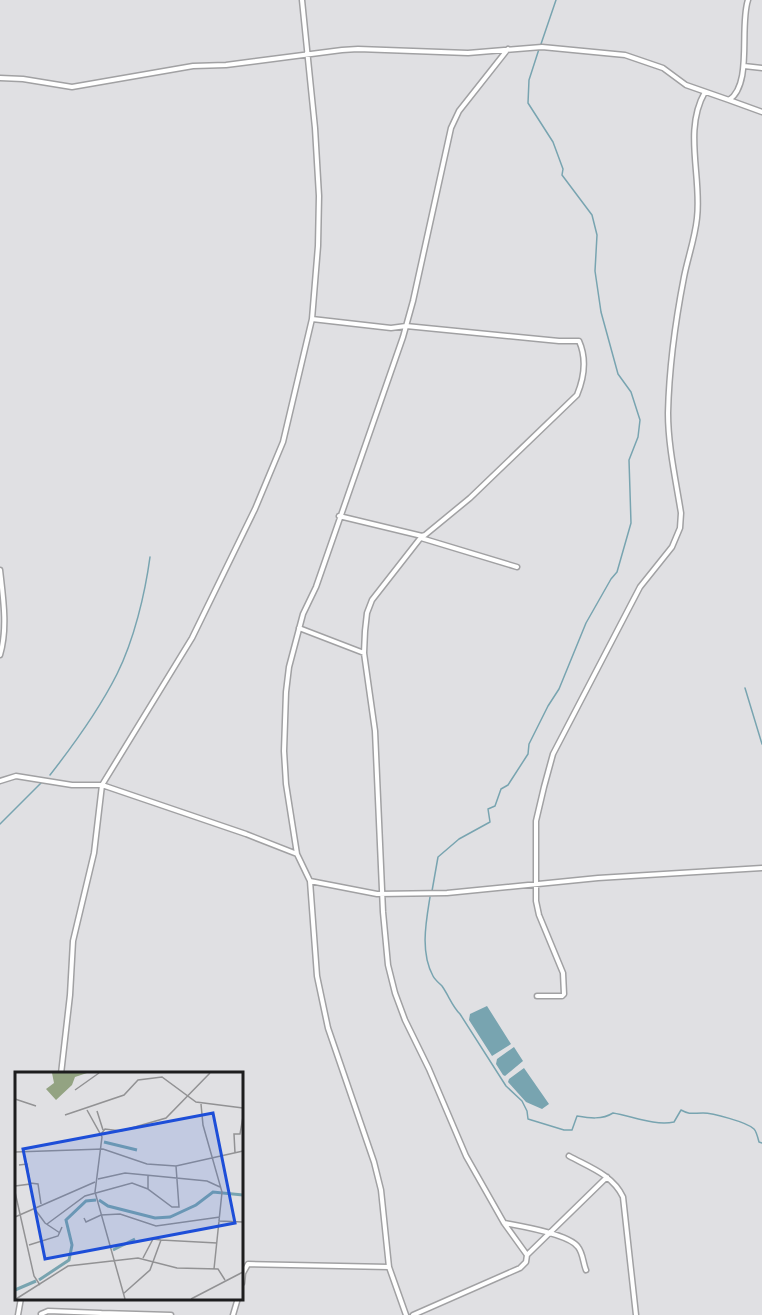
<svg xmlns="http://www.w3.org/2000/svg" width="762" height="1315" viewBox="0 0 762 1315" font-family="'IBM Plex Sans',sans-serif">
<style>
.water{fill:#78a4b0}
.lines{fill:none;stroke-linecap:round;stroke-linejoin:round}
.stream{stroke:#78a4b0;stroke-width:1.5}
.street-casing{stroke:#a1a1a3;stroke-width:7}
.street{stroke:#fff;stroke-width:4}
.inset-river{fill:none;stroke:#78a4b0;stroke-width:3}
.inset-road{fill:none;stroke:#929294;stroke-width:1.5}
.view{fill:#1d4ed8;fill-opacity:0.15;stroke:#1d4ed8;stroke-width:3}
.inset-edge{fill:none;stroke:#1d1d1e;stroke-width:3}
</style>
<rect width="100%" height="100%" fill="#e0e0e3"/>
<!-- water -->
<path class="water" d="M 487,1006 L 511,1044 L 492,1056 L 469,1020 L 470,1014 Z
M 514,1047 L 523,1061 L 505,1076 L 503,1075 L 496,1064 L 497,1059 Z
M 524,1068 L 549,1104 L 542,1109 L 526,1102 L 508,1082 L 509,1079 Z"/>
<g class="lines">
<!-- stream -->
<path class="stream" d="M 541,44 L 556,0
M 745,688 L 762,744
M 50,775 C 75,743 99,710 117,674 C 134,640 145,594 150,557
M 0,824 L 41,783
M 432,891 L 438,857 L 459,839 L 490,822 L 488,809 L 495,806 L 501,789 L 508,785 L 528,754 L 529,744 L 548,706 L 559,689 L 586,623 L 611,579 L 617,572 L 631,523 L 629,460 L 638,437 L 640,420 L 631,392 L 618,374 L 601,312 L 595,271 L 597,235 L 592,215 L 562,175 L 563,169 L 553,142 L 528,103 L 529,80 L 539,49
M 430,897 C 426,922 420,952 433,976 C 435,980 439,983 442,986 C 449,996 452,1006 460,1014 L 506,1086 L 522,1101 L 527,1111 L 528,1119 L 564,1130 L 572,1130 L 577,1116 C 589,1118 602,1120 613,1113 C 632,1116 654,1126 674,1122 L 681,1110 C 690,1115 693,1113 703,1113 C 712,1113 747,1122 754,1129 C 756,1131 758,1138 759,1142 L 762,1143"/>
<!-- street casing -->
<g class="street-casing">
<path id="street" d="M 744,66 L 762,68
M 0,78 L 23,79 L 72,87 L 193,66 L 226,65 L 342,50 L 358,49 L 468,53 L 542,47 L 625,55 L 663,68 L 686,85 L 729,100 C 753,84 739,27 748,0
M 729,100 L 762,112
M 312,319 L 391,328 L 406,326 L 559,341 L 579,341 C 587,359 584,378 577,395 L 470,498 L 425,535 L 422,536 L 339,516
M 422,536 L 372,600 L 367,613 L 365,631 L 364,653 L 375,731 L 383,912 L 388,965 L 395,993 L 405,1020 L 429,1069 L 466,1156 L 504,1223 L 527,1255
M 421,538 L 517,567
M 0,570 C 3,597 8,628 0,655
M 299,628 L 364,653
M 0,781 L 16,776 L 72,785 L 102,785 L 246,834 L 297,854 L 310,881 L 377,894 L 447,893 L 598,878 L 762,868
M 297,854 L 286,784 L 284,751 L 286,692 L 289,667 L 303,614 L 316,587 L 403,337 L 413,301 L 451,128 L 459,111 L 508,49
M 310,881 L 317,976 L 328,1028 L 374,1162 L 381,1190 L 389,1267 L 406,1315
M 537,996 L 562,996 L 564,994 L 563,973 L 539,915 L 536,901 L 536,821 L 544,787 L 553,754 L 640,587 L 672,547 L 680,528 L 681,513 C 676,481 668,446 668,413 C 669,371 676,318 684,277 C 688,257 695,238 697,218 C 702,177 683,130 705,92
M 61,1074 L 70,995 L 73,941 L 94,853 L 102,785 L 192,638 L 255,509 L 283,442 L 312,319 L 318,246 L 319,196 L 315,128 L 302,0
M 569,1156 C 589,1167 613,1175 623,1197 L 636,1315
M 504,1223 C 520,1226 569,1234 578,1247 C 583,1253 583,1263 586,1270
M 242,1283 L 243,1273 L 248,1264 L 389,1267
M 41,1314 L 48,1311 L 101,1313
M 18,1315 L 21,1298
M 101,1315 L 101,1313 L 171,1315
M 233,1315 L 238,1298
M 413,1315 L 520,1268 L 526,1262 L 527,1255 L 607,1177"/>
</g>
<!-- street -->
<use href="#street" class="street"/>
</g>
<!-- overview -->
<g transform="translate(15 1072)">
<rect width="228" height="228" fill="#e0e0e3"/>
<path d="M 37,1 L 72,1 L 60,5 L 57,13 L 41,28 L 31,17 L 39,11 Z" fill="#93a382"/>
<path class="inset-river" d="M 89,70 L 122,78M 84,128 L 93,134 L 140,146 L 155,145 L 181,133 L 198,120 L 228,123M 98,178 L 120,167M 24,208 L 54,188 L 57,173 L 51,148 L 71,129 L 81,128M 0,218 L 21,209"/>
<path class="inset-road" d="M 60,18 L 84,1M 0,27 L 21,34M 186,32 L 188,53 L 207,120 L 204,149 L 228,150M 72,38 L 87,65 L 80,120 L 110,227M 82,39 L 88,58M 50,43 L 109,23 L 123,8 L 147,5 L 181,30 L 228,36M 86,62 L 90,57 L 106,59 L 151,46 L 195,1M 0,80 L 88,77 L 132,92 L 161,94 L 228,79M 220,81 L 219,62 L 225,62 L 228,45M 133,104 L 133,117 L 157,135 L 164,135 L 161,94M 83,107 L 110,101 L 192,109 L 205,115M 15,111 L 23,112 L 26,132M 0,114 L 15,112 L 12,92 L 4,93M 0,120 L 19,204 L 25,213M 19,136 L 30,151 L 45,161M 0,145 L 80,110M 69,146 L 71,150 L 86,143 L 105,142 L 141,154 L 205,145M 32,152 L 70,124 L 117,111 L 133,117M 14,173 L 43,164 L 47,155M 128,186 L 138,167 L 146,168M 199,197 L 204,149M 108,222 L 135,198 L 146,168 L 202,171M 1,227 L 53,194 L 123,186 L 162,196 L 203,197 L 210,208M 176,227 L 228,200"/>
<path class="view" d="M 198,41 L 220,151 L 30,187 L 8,77 Z"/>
<rect width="228" height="228" class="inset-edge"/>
</g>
</svg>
